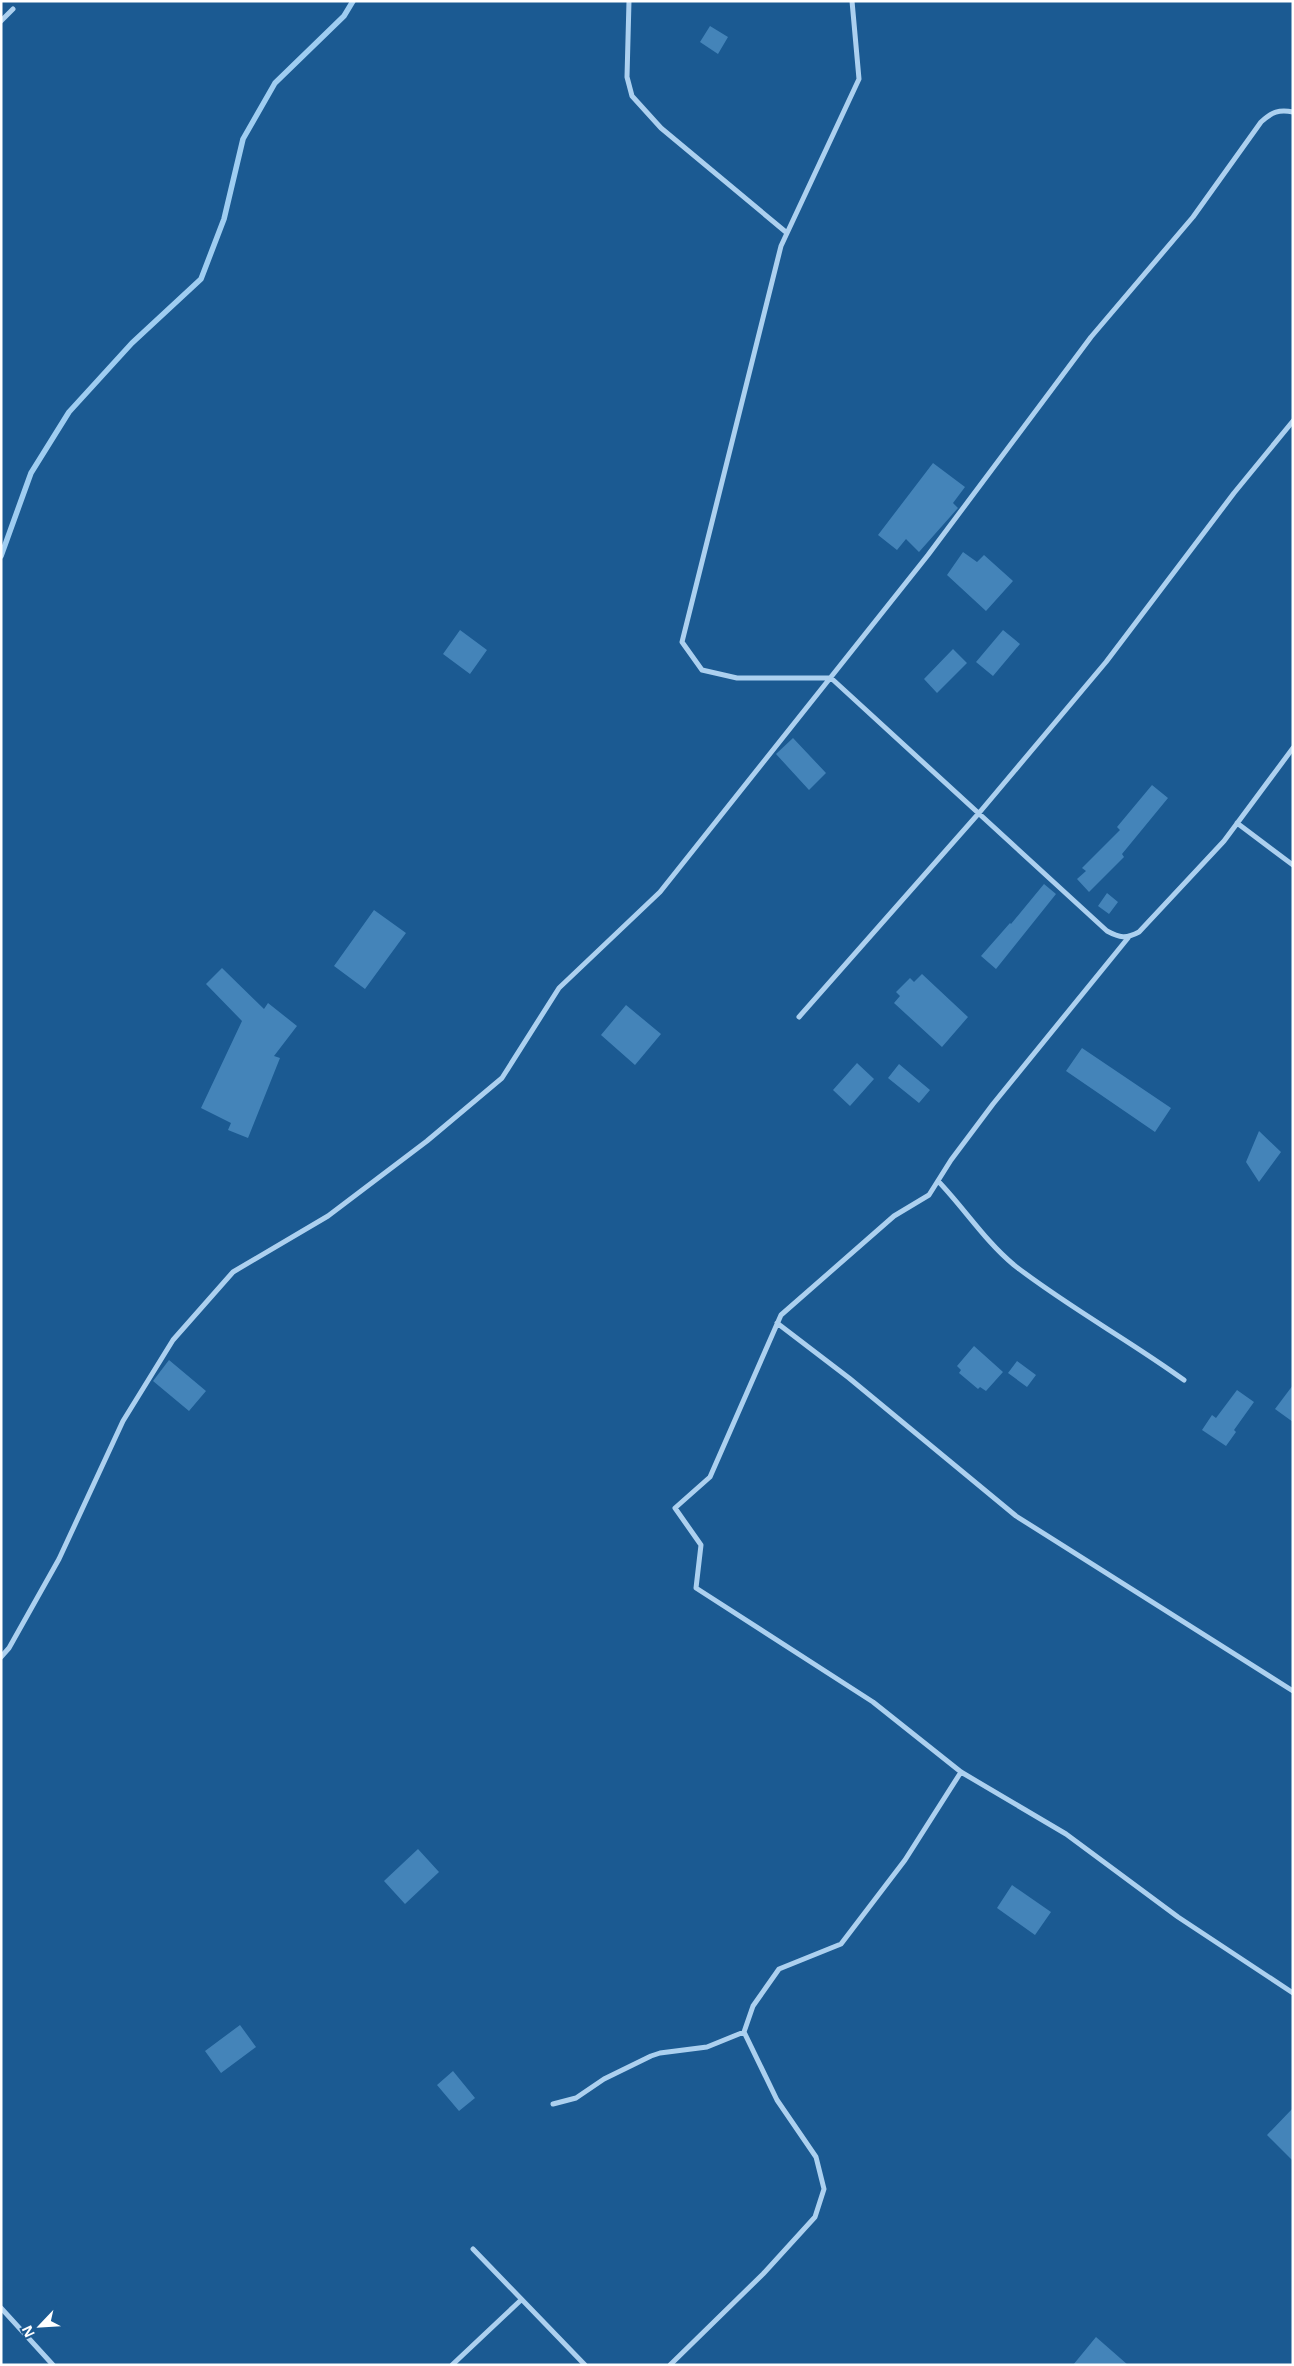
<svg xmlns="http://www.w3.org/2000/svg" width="1294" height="2366" viewBox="0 0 1294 2366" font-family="'Noto Sans',sans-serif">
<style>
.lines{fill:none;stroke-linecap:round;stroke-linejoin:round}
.stream{stroke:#9fcdf1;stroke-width:5.5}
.building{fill:#4484b9}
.minor{stroke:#acd0ef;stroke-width:5}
</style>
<rect width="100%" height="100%" fill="#1b5a92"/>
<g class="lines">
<!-- stream -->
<path class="stream" d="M 1,556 L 31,473 L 69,412 L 132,343 L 201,279 L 224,219 L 243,139 L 275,83 L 344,16 L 353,1"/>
</g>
<!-- building -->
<path class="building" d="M 710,26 L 728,37 L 718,54 L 700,42 Z
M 933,463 L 965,487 L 953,503 L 958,508 L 919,552 L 906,539 L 897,550 L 878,535 Z
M 963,552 L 977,562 L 984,555 L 1013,581 L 986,611 L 947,575 Z
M 460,630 L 487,650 L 470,674 L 443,654 Z
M 1003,630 L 1020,644 L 993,676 L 976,662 Z
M 953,649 L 967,663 L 937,693 L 924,679 Z
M 793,738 L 826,773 L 809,790 L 776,754 Z
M 1152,785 L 1168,798 L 1122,854 L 1124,857 L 1089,892 L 1077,879 L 1086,871 L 1082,868 L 1120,830 L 1117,827 Z
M 1044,884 L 1056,894 L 996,969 L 981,956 L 1010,923 L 1011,924 Z
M 1107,893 L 1118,902 L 1109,914 L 1098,906 Z
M 374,910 L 406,933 L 365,989 L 334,966 Z
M 222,968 L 264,1009 L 268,1003 L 297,1026 L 274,1056 L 280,1058 L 248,1138 L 228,1130 L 231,1123 L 201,1108 L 242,1021 L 206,984 Z
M 922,974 L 968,1017 L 942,1047 L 894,1003 L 900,996 L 896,992 L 910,978 L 914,982 Z
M 626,1005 L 661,1034 L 635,1065 L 601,1035 Z
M 1082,1048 L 1171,1108 L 1155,1132 L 1066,1071 Z
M 857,1063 L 874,1079 L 850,1106 L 833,1090 Z
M 899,1064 L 930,1090 L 919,1103 L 888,1078 Z
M 1259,1131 L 1281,1152 L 1259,1182 L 1246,1162 Z
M 974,1346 L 1003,1372 L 986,1391 L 980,1387 L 978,1389 L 959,1373 L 961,1370 L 957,1366 Z
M 169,1360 L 206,1391 L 189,1411 L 153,1381 Z
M 1017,1361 L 1036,1375 L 1027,1387 L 1008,1373 Z
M 1293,1385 L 1293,1422 L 1275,1409 Z
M 1237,1390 L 1254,1402 L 1234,1430 L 1236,1432 L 1226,1446 L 1202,1430 L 1212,1415 L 1216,1418 Z
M 418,1849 L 439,1872 L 405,1904 L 384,1881 Z
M 1012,1885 L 1051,1912 L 1035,1935 L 997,1908 Z
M 240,2025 L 256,2047 L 221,2073 L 205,2051 Z
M 453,2071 L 475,2098 L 459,2111 L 437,2085 Z
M 1293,2108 L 1293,2161 L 1267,2135 Z
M 1096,2337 L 1128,2365 L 1073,2365 Z"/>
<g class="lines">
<!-- minor -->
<path class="minor" d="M 629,1 L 627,77 L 632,96 L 661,128 L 787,233
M 852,1 L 859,79 L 781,246 L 682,642 L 702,670 L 737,678 L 831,678 L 1107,931 C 1120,938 1126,939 1139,932 L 1224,841 L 1293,748
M 1,21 L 13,9
M 1237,823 L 1293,865
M 1128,938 L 993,1104 L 951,1160 L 929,1195 L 894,1216 L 781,1315 L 710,1477 L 675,1508 L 701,1545 L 696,1588 L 873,1702 L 961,1772 L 1066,1834 L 1178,1917 L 1293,1993
M 799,1017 L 979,813 L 1106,662 L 1234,493 L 1293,421
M 938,1181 C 964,1208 985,1241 1014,1265 C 1068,1307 1129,1340 1184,1380
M 777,1323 L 849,1378 L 1016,1516 L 1293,1691
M 1,1657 L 9,1648 L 59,1559 L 123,1421 L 173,1340 L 233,1272 L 328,1216 L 427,1141 L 502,1078 L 559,988 L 660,892 L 928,555 L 1091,337 L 1193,217 L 1261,122 C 1272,112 1279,109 1293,112
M 553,2104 L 576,2098 L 604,2079 L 651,2056 L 660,2053 L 707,2047 L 744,2032
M 473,2249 L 585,2365
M 1,2308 L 53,2365
M 452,2365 L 521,2300
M 670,2365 L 763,2274 L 815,2217 L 824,2189 L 816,2157 L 777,2100 L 744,2032 L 753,2006 L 779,1969 L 841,1944 L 905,1860 L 961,1772"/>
</g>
<!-- border -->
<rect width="1294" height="2366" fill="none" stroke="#ffffff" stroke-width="5"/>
<!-- north arrow -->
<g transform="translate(40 2326) rotate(245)" stroke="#1b5a92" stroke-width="4" paint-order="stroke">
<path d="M0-4L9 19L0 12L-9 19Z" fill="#ffffff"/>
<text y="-8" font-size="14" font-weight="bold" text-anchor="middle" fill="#ffffff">N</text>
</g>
</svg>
